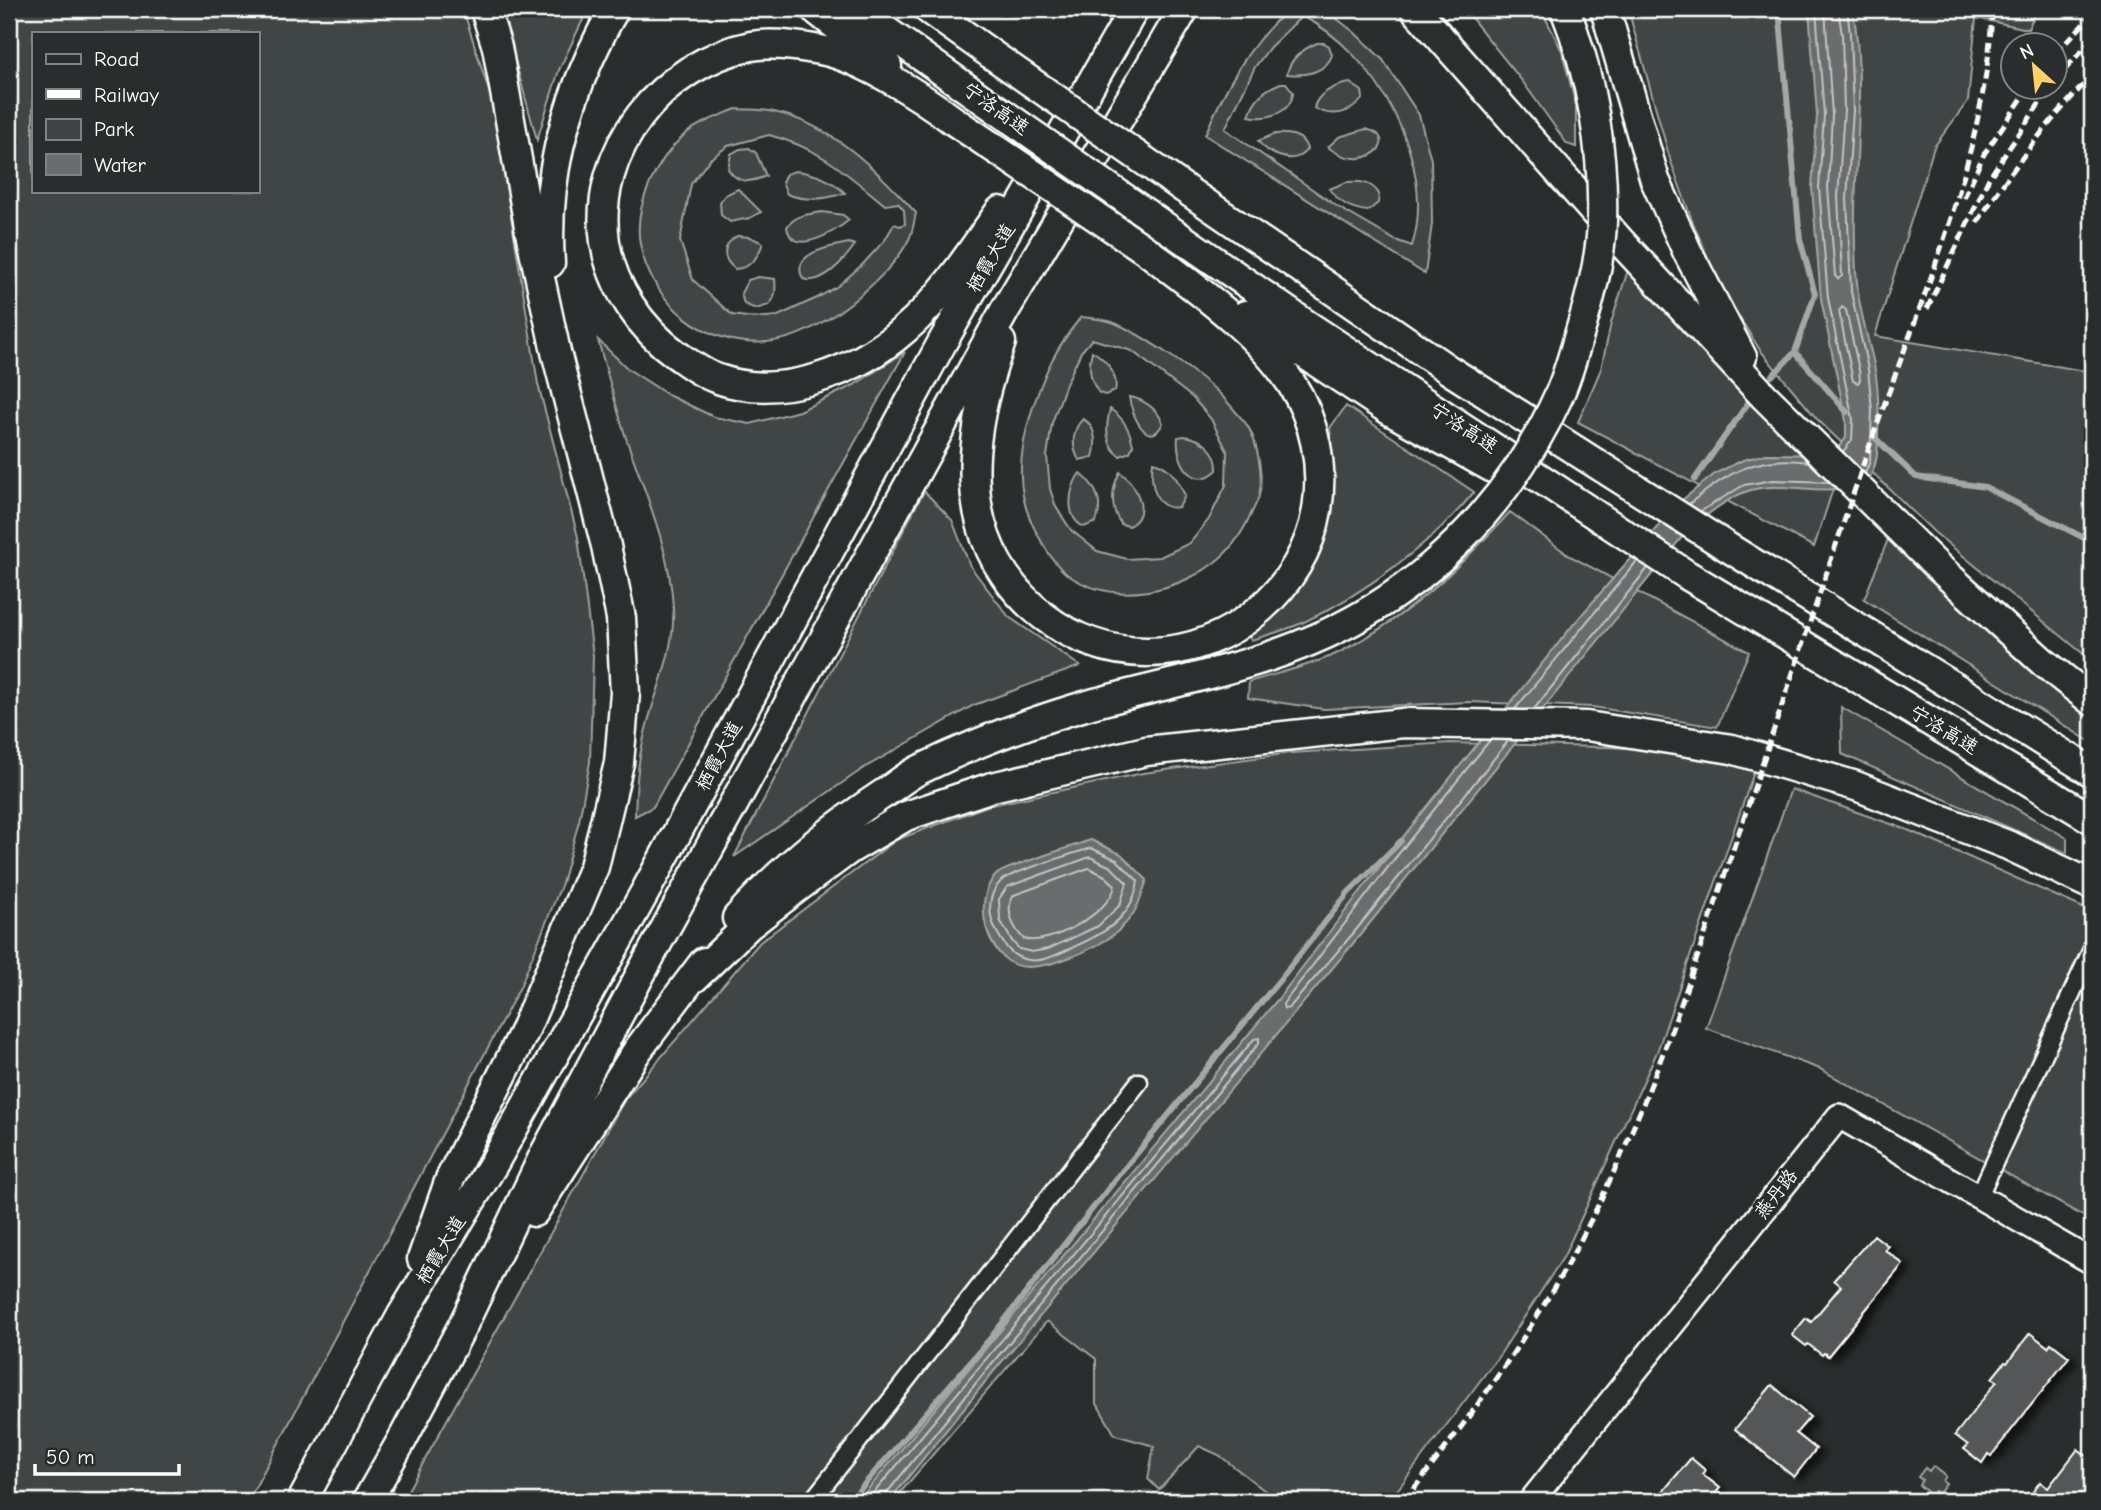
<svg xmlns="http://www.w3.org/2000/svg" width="2101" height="1510" viewBox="0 0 2101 1510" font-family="'Comic Neue','LXGW WenKai TC',sans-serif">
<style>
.green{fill:#414445;stroke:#a0a2a2;stroke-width:2;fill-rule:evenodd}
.water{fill:#6a6c6d;stroke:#a6a7a7;stroke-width:2}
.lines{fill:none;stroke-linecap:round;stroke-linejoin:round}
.shore{stroke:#c3c4c5;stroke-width:2}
.stream{stroke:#a6a7a7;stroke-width:6}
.building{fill:#555758;stroke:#fff;stroke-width:2;filter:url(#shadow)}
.street-casing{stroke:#fff;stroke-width:21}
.secondary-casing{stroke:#fff;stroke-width:28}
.highway-casing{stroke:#fff;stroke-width:33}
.street{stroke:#2a2d2e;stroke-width:16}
.secondary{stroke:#2a2d2e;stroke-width:23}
.highway{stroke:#2a2d2e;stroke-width:28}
.rail{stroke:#fff;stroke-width:5;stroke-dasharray:10 5;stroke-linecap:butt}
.highway-bridge-casing{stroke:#fff;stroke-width:33;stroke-linecap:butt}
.highway-bridge{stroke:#2a2d2e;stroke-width:28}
.labels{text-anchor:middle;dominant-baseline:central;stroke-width:6;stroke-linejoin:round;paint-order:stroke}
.street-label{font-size:19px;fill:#fff;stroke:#2a2d2e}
</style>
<defs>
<filter id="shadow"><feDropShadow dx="8" dy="4.5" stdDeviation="3.5" flood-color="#0009"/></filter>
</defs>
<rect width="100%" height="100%" fill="#2a2d2e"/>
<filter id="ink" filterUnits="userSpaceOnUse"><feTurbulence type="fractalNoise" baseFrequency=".0143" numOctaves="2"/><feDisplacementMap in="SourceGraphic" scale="14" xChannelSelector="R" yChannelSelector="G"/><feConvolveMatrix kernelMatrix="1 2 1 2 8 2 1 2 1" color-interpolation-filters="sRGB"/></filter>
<g filter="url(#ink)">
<!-- green -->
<path class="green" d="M 9,9 L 463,9 L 493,104 L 538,384 L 578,537 L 593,656 L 590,762 L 579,821 L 562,883 L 520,987 L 248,1501 L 9,1501 ZM 33,33 L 257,33 L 257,191 L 33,191 Z
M 501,9 L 588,9 L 559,70 L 537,140 Z
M 1289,9 L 1324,9 L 1354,32 L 1383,60 L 1419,115 L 1431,160 L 1432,224 L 1425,274 L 1205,135 C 1225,88 1249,43 1289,9 ZM 1302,16 C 1376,52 1438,164 1412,246 L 1395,240 L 1338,207 L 1225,129 L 1255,67 L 1270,47 Z
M 1470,9 L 1541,9 L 1562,51 L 1576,106 L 1576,147 L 1567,144 L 1523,82 L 1469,15 Z
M 1628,9 L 2037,9 L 2028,29 L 1976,18 L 1968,101 L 1934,147 L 1875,336 L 2092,372 L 2092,661 L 1934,532 L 1817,419 L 1760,350 L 1721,288 L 1693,223 L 1670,159 Z
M 1317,43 L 1324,43 L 1329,46 L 1332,55 C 1326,73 1304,76 1287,74 C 1290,58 1303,49 1317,43 Z
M 1281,83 L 1286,83 L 1293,92 C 1292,113 1267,120 1249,116 C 1254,98 1265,89 1281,83 Z
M 1350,83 L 1362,91 L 1363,98 C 1351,114 1332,118 1314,108 C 1317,93 1336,85 1350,83 Z
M 736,109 C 749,110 762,109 774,112 C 833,125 877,170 916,213 C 914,221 913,232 909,239 C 898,262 872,286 852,302 C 828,321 798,339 767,342 C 706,348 651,303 640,244 C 633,206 657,160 684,135 C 698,123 719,116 736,109 ZM 769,135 C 820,148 846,173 885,205 L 898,203 L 904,210 L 905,224 L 900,226 L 894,224 L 885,240 L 863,264 L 838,286 L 817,298 L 778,316 L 754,318 L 732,315 L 693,280 L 680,241 L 691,184 L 710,159 L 728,146 Z
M 1366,129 C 1404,138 1364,177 1328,147 L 1339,137 Z
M 1275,134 C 1288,133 1303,134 1307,149 C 1295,167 1269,155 1258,141 Z
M 749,148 L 756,153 L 766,176 C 750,183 738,184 728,169 L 731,154 L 740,149 Z
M 795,171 C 814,173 831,179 845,193 C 826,199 807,202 787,194 L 782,182 L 786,174 Z
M 1347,182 C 1360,181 1372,182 1379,194 L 1378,203 L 1368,211 C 1350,209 1340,203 1329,189 Z
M 738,189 L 761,212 L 750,218 L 730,222 L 721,215 L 720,202 L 725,195 Z
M 822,212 L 843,215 L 849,220 C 835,232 792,258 787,227 C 795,215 808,214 822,212 Z
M 737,236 L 750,237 L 763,243 C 758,257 751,268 735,269 C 721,258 722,245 737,236 Z
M 849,243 L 855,245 C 845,259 823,286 803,279 C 789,253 832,246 849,243 Z
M 1628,270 L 1834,486 L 1814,547 L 1578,422 L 1601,369 L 1611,323 Z
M 758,277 L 775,279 C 776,289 776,297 769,305 L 756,309 L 744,304 L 741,293 L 748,280 Z
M 1081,317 C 1091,318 1103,319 1112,322 C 1139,332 1196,372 1218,392 C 1227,401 1235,411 1243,420 C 1257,435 1264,476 1259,496 C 1258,500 1255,506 1253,510 C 1245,528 1235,545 1220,558 C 1181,592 1114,607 1068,575 C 1056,566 1046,550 1039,537 C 1014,495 1018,455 1032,410 C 1045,371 1055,349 1081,317 ZM 1092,339 L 1132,351 L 1193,398 L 1211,419 L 1227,451 L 1226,485 L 1209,519 L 1190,543 L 1160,557 L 1127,559 L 1097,551 L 1071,530 L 1056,507 L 1050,489 L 1047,456 L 1052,423 L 1066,384 L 1081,352 Z
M 598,340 L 628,369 L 670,396 L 714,417 L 750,424 L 799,411 L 854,385 L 905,352 L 653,807 L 635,816 C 636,791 637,766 643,742 C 652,696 676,655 673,607 C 670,548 645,493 626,438 C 616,406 607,373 598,340 Z
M 1092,351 C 1106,359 1119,375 1115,391 L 1105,395 L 1099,393 C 1090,381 1088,366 1092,351 Z
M 1129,397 C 1144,399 1157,409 1163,423 C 1148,453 1131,413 1129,397 Z
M 1346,406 L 1474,492 C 1433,543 1362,595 1302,623 C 1286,630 1268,635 1251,640 L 1246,630 C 1257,624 1270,618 1279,610 C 1334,562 1337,496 1330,428 Z
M 1110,409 C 1123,417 1130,431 1133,445 L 1130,452 L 1120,456 C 1104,445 1106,426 1110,409 Z
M 1083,419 C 1096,425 1097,444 1093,457 L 1079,460 C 1071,447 1072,429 1083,419 Z
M 1184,436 C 1202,438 1218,451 1217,470 C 1193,493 1175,460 1178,437 Z
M 1153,462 C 1170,466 1178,479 1185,496 L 1179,507 C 1154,512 1150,481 1153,462 Z
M 1120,472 C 1136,484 1152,513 1129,526 L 1121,524 C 1110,508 1111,489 1120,472 Z
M 1080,473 C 1096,486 1104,502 1096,522 L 1084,527 C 1064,517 1069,488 1080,473 Z
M 924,491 L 952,520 L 970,566 L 1009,617 L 1080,666 L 974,705 L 864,768 L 734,857 Z
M 1510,512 L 1570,556 L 1749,652 L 1717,727 L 1593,707 L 1469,702 L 1324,709 L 1248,698 L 1249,682 C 1277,673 1315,665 1340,652 C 1407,618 1460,567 1510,512 Z
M 1889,537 L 2092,717 L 2092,743 L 1864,599 Z
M 1841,707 L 2067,838 L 2067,853 L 1842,754 Z
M 1450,743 L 1639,748 L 1755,769 L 1657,1052 L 1564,1256 L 1501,1353 L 1389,1501 L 1278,1501 L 1219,1455 L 1199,1446 L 1159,1490 L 1148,1479 L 1154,1446 L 1115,1435 L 1096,1402 L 1096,1359 L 1047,1321 L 893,1501 L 402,1501 L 625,1099 L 760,942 L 896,840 L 987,806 L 1143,773 L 1291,753 Z
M 1791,789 L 1908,830 L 2092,912 L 2092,1221 L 1820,1069 L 1706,1028 Z
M 1933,1466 L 1946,1476 L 1943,1481 L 1946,1484 L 1939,1493 L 1935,1491 L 1931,1495 L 1919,1485 L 1922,1480 L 1918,1477 L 1925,1468 L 1929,1471 Z"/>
<!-- water -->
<path class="water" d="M 1809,9 L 1853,9 C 1869,103 1847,197 1858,292 C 1861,316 1869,341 1874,365 C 1879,387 1879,411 1878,434 C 1878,452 1877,464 1869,480 C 1858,484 1849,487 1837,489 C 1807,492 1774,481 1745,492 C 1724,500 1703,518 1686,532 L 1361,934 L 994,1371 L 889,1501 L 858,1501 L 1278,999 L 1386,858 L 1573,625 L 1677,504 L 1716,473 L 1743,460 L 1766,454 L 1832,455 L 1846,438 L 1846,421 L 1821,299 L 1812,188 L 1817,115 Z
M 1091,840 L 1121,854 L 1147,880 C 1143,891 1139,905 1133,914 C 1127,923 1115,935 1106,940 C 1085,953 1033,976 1011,963 C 984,947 973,897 997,874 C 1005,867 1076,845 1091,840 Z"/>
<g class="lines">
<!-- shore -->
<path class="shore" d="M 1816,9 L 1824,115 L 1819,188 L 1828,298 L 1853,420 L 1852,440 L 1843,452
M 1825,9 L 1832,115 L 1828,188 L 1835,276 L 1838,279 L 1842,276 L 1838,197 L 1844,110 L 1842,35 L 1838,9
M 1847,9 L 1850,34 L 1853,110 L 1847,198 L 1851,292 L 1868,369 L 1872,410 L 1870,461 L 1865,473
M 1842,307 L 1846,310 L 1859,370 L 1860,380 L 1858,383 L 1853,381 L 1839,311 Z
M 1689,504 C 1727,473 1757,454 1809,462
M 1701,511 L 1744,485 L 1773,480 L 1829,482
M 1515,709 L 1637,561
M 1534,709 L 1648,568
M 1490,740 L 1392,862 L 1283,1004 L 1284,1009 L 1289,1008 L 1356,930 L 1509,740
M 1091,848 L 1117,860 L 1138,881 C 1132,922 1098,936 1065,951 C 1054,956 1041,962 1029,960 C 1013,958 1006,948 998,934 C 988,917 986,896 1001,881 C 1007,874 1078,852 1091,848 Z
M 1090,857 L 1111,867 L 1127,883 L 1120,905 L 1098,926 L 1048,949 L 1032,952 L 1019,949 L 1012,941 L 1000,920 L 999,899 L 1007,887 Z
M 1089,868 L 1105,876 L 1115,885 C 1112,912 1048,947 1024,939 C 1013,928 1004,910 1014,895 Z
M 867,1501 L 1254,1039 L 1259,1038 L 1259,1043 L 989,1367 L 886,1494 L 884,1501"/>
<!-- stream -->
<path class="stream" d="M 1795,352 L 1847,412
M 1772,376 L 1795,352 L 1815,294 L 1800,239 L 1779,9
M 1873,436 L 1916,477 L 1985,487 L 2092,542
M 1695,479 L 1753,396
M 850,1501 L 989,1340 L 1115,1180 L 1282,977 L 1348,893 L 1401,841"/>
</g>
<!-- building -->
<path class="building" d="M 1874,1235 L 1888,1246 L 1885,1250 L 1903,1264 L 1828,1356 L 1824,1353 L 1822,1355 L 1808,1344 L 1806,1346 L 1792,1335 L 1806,1318 L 1811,1322 L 1841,1286 L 1834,1280 Z
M 2030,1333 L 2048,1347 L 2051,1343 L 2069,1357 L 1991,1456 L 1988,1454 L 1982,1463 L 1964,1449 L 1968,1445 L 1955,1435 L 1997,1381 L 1992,1378 L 2005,1362 L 2007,1363 Z
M 1772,1385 L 1810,1417 L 1796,1433 L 1816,1449 L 1794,1477 L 1735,1429 Z
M 2078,1449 L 2092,1460 L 2092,1501 L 2026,1501 L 2040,1482 L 2048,1488 Z
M 1691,1458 L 1705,1470 L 1702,1474 L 1720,1488 L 1709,1501 L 1655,1501 Z"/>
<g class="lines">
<!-- street casing -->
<g class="street-casing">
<path id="street" d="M 1979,1196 L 2092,949
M 812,1501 L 1139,1082"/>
</g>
<!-- secondary casing -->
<g class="secondary-casing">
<path id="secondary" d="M 1531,1501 L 1839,1116 L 2092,1262"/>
</g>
<!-- highway casing -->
<g class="highway-casing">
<path id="highway" d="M 815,9 L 887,66
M 855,9 L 972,92
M 928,9 L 991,54
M 1415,9 L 1620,241 L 1764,396 L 1936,565 L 2043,662 L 2092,701
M 1605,9 L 1655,180 L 1687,251 L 1742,357
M 954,121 C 921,96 860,57 820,50 C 799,46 772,42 751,46 C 662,64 592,150 605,242 C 612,287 641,329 677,355 C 690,364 703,374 718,379 C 781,401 856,372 904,330 C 942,298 971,252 1000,211
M 1185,189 L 1449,370 L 1729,548 L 2092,772
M 1164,226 L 1307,325 L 1687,575 L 2092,819
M 550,263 C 545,191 560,122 590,57 C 598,40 605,24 615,9
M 1246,315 L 1389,410 L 1500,472
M 1001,342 C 981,398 965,464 981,523 C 1001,598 1071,653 1149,652 C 1230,652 1304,588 1317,510 C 1324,466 1315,420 1291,383 C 1257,331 1195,288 1147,251
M 737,918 C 779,871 830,829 883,794 C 895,786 907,776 919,770 C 976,742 1035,720 1095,703
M 694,978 L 748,926 L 797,888 L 850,849 L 906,816 L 992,787 L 1146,751 L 1403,723 L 1587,726 L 1732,749 L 1856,786 L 2010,846 L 2092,885
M 534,1212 L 637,1051 L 704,962
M 422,1259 L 450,1179 L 524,1032 L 594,867 L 619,763 L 625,693 L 621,618 L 606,546 L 556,352 L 530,232 L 497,47 L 485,9
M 302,1501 L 402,1315 L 494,1163 L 645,892 L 943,341 L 1134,9
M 367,1501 L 402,1440 L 462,1327 L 545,1153 L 654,949 L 1005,310 L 1184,9"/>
</g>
<!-- street -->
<use href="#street" class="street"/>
<!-- secondary -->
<use href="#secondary" class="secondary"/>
<!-- highway -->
<use href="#highway" class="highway"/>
<!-- rail -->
<path class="rail" d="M 2056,53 L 2092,15
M 2056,80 L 2092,39
M 1964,198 L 1984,154 L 2029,88
M 1977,223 C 2011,170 2048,121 2092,76
M 1927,309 L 1989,178 L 2050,88
M 1404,1501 C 1480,1406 1551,1306 1603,1195 C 1658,1080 1697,959 1737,838 C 1779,715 1820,592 1862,468 C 1910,324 1987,162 1992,9"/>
<!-- highway-bridge casing -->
<g class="highway-bridge-casing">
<path id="highway-bridge" d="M 991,54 L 1185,189
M 972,92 L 1164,226
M 954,121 L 1147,251
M 1095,703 C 1188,678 1291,661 1374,608 C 1455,558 1520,482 1559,395 C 1569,373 1575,348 1582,325 C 1592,292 1601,256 1602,221 C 1604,151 1591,74 1565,9"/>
</g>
<!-- highway-bridge -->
<use href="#highway-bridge" class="highway-bridge"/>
</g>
</g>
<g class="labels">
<!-- street labels -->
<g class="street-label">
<text transform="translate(996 109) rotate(35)">宁洛高速</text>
<text transform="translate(991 258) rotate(-60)">栖霞大道</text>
<text transform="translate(1464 428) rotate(33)">宁洛高速</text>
<text transform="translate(1944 730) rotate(31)">宁洛高速</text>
<text transform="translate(719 756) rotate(-62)">栖霞大道</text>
<text transform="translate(1776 1194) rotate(-52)">燕丹路</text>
<text transform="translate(441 1250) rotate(-59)">栖霞大道</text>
</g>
</g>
<!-- margin -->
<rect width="2101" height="1510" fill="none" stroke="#2a2d2e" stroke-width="35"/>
<rect x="18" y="18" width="2066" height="1475" fill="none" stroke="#fff" stroke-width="2.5" filter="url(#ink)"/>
<!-- legend -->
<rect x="32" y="32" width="228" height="161" fill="#2a2d2e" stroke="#7f8182" stroke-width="2"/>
<rect x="46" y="54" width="35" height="10" fill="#2a2d2e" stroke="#7f8182" stroke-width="2"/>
<text x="94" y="66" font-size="21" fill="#ffffff">Road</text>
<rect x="46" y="89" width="35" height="10" fill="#ffffff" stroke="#7f8182" stroke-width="2"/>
<text x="94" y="102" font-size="21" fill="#ffffff">Railway</text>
<rect x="46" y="119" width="35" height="21" fill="#414445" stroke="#7f8182" stroke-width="2"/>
<text x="94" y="136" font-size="21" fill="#ffffff">Park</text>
<rect x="46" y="154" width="35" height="21" fill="#6a6c6d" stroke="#7f8182" stroke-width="2"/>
<text x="94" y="172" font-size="21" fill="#ffffff">Water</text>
<!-- north arrow -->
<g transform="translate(2034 66) rotate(333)"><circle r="33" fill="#2a2d2e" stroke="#7f8182" stroke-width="2"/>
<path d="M0-5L12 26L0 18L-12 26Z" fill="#ffd166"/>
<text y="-10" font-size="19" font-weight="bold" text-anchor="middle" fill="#ffffff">N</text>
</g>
<!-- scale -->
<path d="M35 1464v10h144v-10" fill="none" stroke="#ffffff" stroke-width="3.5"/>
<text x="46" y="1464" font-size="21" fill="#ffffff" stroke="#2a2d2e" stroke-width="5" paint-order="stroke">50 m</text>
</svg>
